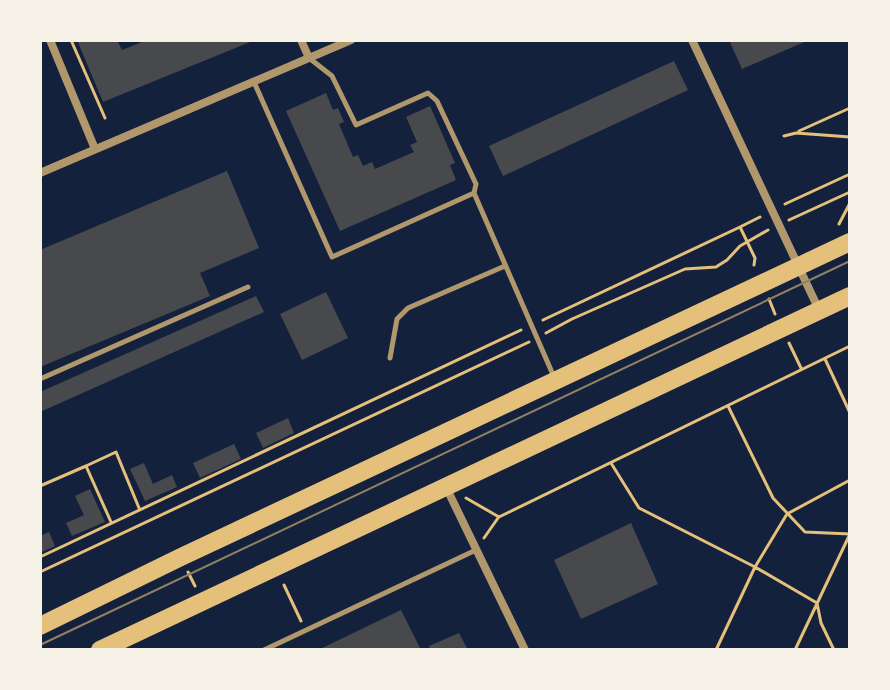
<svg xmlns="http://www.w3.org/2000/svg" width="890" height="690" viewBox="0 0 890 690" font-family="'Roboto Condensed',sans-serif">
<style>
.building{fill:#48494c}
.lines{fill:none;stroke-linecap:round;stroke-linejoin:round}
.path{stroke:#e5c07b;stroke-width:3}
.service{stroke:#b1986c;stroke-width:5}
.minor{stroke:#b1986c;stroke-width:8}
.trunk{stroke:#e5c07b;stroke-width:18}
.tram{stroke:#918062;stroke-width:2}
</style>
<rect width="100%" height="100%" fill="#14213d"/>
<!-- building -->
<path class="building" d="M 77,40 L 117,40 L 122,50 L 147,40 L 255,40 L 103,102 Z
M 729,40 L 809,40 L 742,69 Z
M 674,61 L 688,90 L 503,176 L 489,146 Z
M 326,93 L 333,110 L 338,108 L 344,122 L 339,124 L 353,157 L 358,155 L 363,166 L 372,162 L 375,169 L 414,152 L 410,145 L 417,142 L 406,117 L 430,106 L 455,163 L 450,165 L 456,180 L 340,231 L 286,111 Z
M 227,171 L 259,248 L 200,273 L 210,296 L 40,367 L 40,250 Z
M 326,292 L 348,338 L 302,360 L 280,314 Z
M 256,296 L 264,312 L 40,412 L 40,392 Z
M 288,418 L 294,433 L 263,448 L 256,433 Z
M 234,444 L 241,459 L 200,478 L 193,463 Z
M 144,463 L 153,484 L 172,475 L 177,487 L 145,501 L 130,469 Z
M 90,489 L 105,522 L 72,536 L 66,523 L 84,515 L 75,496 Z
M 631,523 L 658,584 L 581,619 L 554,560 Z
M 49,532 L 55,546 L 40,553 L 40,536 Z
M 401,610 L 421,650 L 318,650 Z
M 459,633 L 468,650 L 431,650 L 429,646 Z"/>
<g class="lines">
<!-- path -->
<path class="path" d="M 71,40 L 105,118
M 799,131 L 850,108
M 784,136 L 796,133 L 850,137
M 785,204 L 850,174
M 789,220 L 850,192
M 839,224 L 850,203
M 740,227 L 760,217
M 769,299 L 775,314
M 543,320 L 740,227 L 755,258 L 754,265
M 546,333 L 572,319 L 685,269 L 716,267 L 727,260 L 740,246 L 768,230
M 789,343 L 801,368
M 825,359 L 850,413
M 728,406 L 773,498 L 805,532 L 850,534
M 611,463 L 639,508 L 755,567 L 817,603 L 821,623 L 834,650
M 40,486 L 86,466
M 466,498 L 499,517 L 850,346
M 111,522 L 86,466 L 116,452 L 139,508
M 484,538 L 498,518
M 40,557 L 521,330
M 40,572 L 529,342
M 188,572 L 195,586
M 284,585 L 301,621
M 716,650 L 755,567 L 787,514 L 850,480
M 795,650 L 849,536"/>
<!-- service -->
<path class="service" d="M 309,58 L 332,76 L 356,125 L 428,93 L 437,101 L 476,184 L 474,193 L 554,377
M 254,82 L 332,257 L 474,193
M 390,358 L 397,319 L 408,308 L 505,266
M 40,379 L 248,287
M 264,650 L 476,550"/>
<!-- minor -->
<path class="minor" d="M 50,40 L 95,149
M 301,40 L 309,58
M 692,40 L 819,310
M 40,173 L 351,40
M 446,487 L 525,650"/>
<!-- trunk -->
<path class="trunk" d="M 40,626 L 181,557 L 850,242
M 100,650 L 850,296"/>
<!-- tram -->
<path class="tram" d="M 40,645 L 850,261"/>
</g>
<!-- border -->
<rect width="890" height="690" fill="none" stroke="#f6f1e7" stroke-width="84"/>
</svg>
